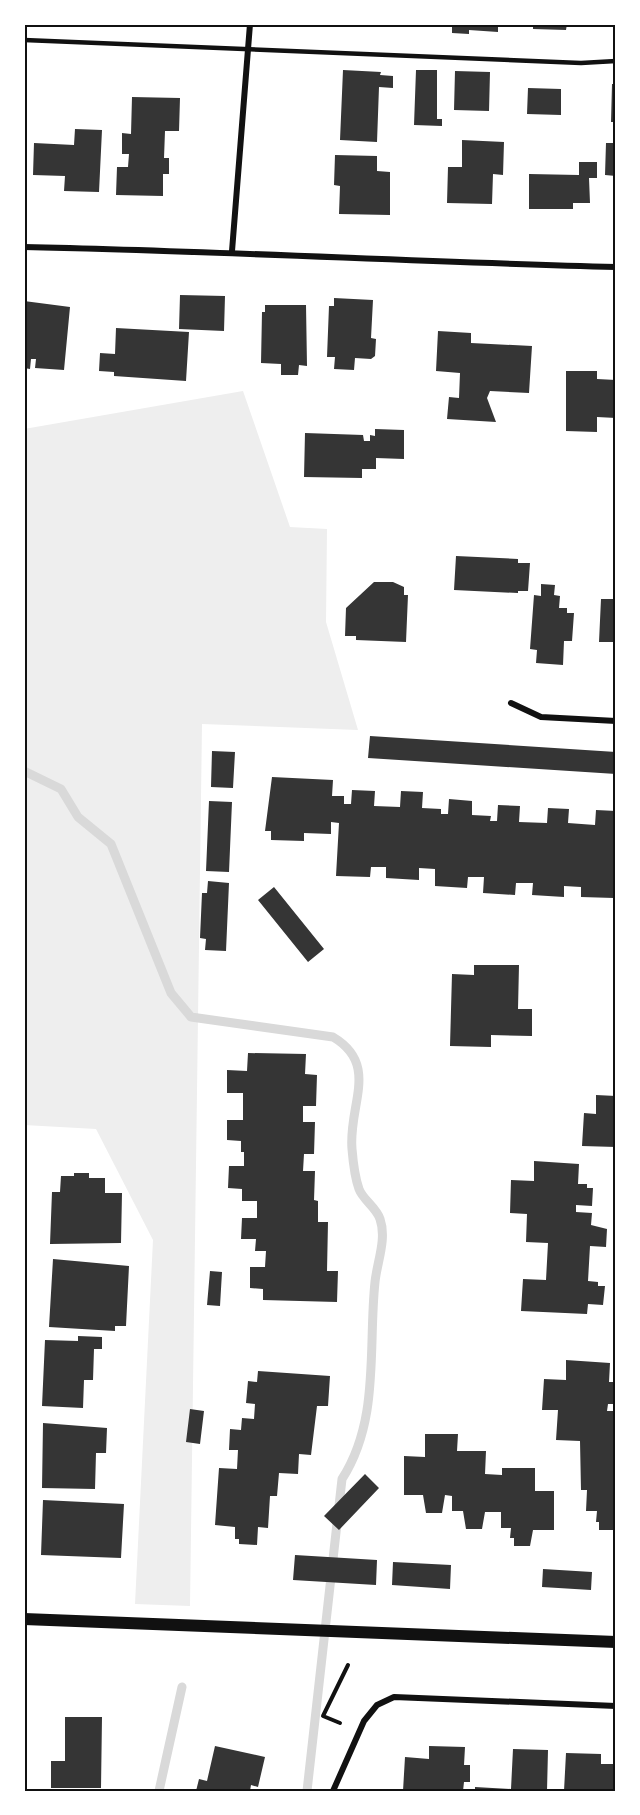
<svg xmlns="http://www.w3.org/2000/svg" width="640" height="1815" viewBox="0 0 640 1815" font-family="'PT Sans Narrow',sans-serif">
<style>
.green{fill:#eee}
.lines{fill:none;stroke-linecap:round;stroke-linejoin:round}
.stream{stroke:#d9d9d9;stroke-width:9}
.building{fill:#353535}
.path{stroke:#111;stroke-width:4}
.service{stroke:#111;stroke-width:4.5}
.minor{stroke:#111;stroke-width:6}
.secondary{stroke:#111;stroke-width:12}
.neatline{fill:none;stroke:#111;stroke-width:2}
</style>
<rect width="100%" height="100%" fill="#fff"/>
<!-- green -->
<path class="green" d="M 243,391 L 290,527 L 327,529 L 326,622 L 358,730 L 202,724 L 190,1606 L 135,1604 L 153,1240 L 96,1129 L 24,1125 L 24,429 Z"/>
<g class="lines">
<!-- stream -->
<path class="stream" d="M 24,771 L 61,789 L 78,817 L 111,844 L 171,993 L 191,1017 L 333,1037 C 380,1065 348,1105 352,1149 C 353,1161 355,1178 359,1189 C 363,1200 376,1207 380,1219 C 387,1239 377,1262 375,1282 C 368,1348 380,1420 342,1479 L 307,1791
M 159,1791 L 182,1687"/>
</g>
<!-- building -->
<path class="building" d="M 452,24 L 498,24 L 498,32 L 469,30 L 469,34 L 452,33 Z
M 533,24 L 567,24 L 566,30 L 533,29 Z
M 343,70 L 381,72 L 380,75 L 393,76 L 393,88 L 379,87 L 377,142 L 340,140 Z
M 416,70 L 437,70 L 437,119 L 442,119 L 442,126 L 414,125 Z
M 455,71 L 490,72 L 489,111 L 454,110 Z
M 612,84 L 616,84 L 616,122 L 611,122 Z
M 528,88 L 561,89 L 561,115 L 527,114 Z
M 132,97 L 180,98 L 179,131 L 165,131 L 164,158 L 169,158 L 169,174 L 163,174 L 163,196 L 116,195 L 117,167 L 128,167 L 129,154 L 122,154 L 122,133 L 131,134 Z
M 75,129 L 102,130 L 99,192 L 64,191 L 65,176 L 33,175 L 34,143 L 74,145 Z
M 462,140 L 504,142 L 503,175 L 493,174 L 492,204 L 447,203 L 448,167 L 462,167 Z
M 606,143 L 616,143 L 616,176 L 605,175 Z
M 335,155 L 377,156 L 377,171 L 390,172 L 390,215 L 339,214 L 340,186 L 334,185 Z
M 579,162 L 597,162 L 597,178 L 589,178 L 590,203 L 573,203 L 573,209 L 529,209 L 529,174 L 579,175 Z
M 180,295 L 225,296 L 224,331 L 179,329 Z
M 334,298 L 373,300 L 371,338 L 376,339 L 375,356 L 371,359 L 355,358 L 354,370 L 334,369 L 335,357 L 327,357 L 329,306 L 334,306 Z
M 24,301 L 70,307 L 64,370 L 35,368 L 36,359 L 31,359 L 30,369 L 24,368 Z
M 265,305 L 306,305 L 307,366 L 299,365 L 298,375 L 281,375 L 281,364 L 261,363 L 262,312 L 265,312 Z
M 116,328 L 189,332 L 186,381 L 114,376 L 114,372 L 99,371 L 100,353 L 115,354 Z
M 438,331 L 471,333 L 471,343 L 532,346 L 529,393 L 490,391 L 487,398 L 496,422 L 447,419 L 449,397 L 459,398 L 460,373 L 436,371 Z
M 566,371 L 597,371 L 597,379 L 616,380 L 616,418 L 597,417 L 597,432 L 566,431 Z
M 375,429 L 404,430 L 404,459 L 376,458 L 376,469 L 362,469 L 362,478 L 304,477 L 305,433 L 363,435 L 364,441 L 370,441 L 370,435 L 375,436 Z
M 456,556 L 518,559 L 518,563 L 530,563 L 528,591 L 518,591 L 518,593 L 454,590 Z
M 374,582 L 393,582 L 404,587 L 404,595 L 408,595 L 406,642 L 356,640 L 356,636 L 345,636 L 346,608 Z
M 541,584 L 555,585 L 554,595 L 560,596 L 559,608 L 567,608 L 567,613 L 574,613 L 572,641 L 564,641 L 563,665 L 536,663 L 537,650 L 530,649 L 534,595 L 541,596 Z
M 613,592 L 616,592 L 616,642 L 599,642 L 601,599 L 613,599 Z
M 370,736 L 616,752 L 616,774 L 368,758 Z
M 212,751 L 235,752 L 233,788 L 211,787 Z
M 272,777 L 333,780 L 332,796 L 344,796 L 344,804 L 351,804 L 352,790 L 375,791 L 374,806 L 400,807 L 401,791 L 423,792 L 422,808 L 441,809 L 441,814 L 448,814 L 449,799 L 472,801 L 472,815 L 491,816 L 490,821 L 497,821 L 498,805 L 520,806 L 519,822 L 547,823 L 548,808 L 569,809 L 568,823 L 595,825 L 596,810 L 616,811 L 614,898 L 581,897 L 581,887 L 564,886 L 564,897 L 532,895 L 533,883 L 516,883 L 515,895 L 483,893 L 484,877 L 468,877 L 467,888 L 435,886 L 435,869 L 419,868 L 419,880 L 386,878 L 386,867 L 371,867 L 370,877 L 336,876 L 339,823 L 331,822 L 331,834 L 304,833 L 304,841 L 271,840 L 271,831 L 265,831 Z
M 209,801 L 232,802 L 229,872 L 206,871 Z
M 208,881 L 229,883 L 226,951 L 205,950 L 206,939 L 200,938 L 202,893 L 207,893 Z
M 274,887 L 324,949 L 308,962 L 258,900 Z
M 474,965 L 519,965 L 518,1009 L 532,1009 L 532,1036 L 491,1035 L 491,1047 L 450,1046 L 452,974 L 474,975 Z
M 248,1053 L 306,1054 L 305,1074 L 317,1075 L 316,1106 L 303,1106 L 303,1122 L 315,1122 L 314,1154 L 304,1154 L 303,1171 L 315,1171 L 314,1200 L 318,1201 L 318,1222 L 328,1222 L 327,1271 L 338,1271 L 337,1302 L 263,1300 L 263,1289 L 250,1288 L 250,1267 L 265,1267 L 266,1251 L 255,1251 L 256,1239 L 241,1239 L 242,1218 L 257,1218 L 257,1201 L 242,1201 L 242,1189 L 228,1188 L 229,1166 L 244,1166 L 244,1152 L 241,1152 L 241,1141 L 227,1140 L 227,1120 L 243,1120 L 243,1093 L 227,1093 L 227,1070 L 247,1071 Z
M 596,1095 L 616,1096 L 616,1147 L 582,1146 L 584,1113 L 596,1114 Z
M 534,1161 L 579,1164 L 578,1184 L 587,1184 L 587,1188 L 593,1188 L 592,1206 L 576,1205 L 576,1212 L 592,1213 L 591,1225 L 607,1229 L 606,1247 L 590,1246 L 588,1281 L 598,1282 L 598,1286 L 605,1286 L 603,1305 L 588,1304 L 587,1314 L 521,1311 L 523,1279 L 546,1280 L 548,1243 L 526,1242 L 527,1214 L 510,1213 L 511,1180 L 534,1181 Z
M 74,1173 L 89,1173 L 89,1178 L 105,1178 L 105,1193 L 122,1193 L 121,1243 L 50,1244 L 52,1192 L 60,1192 L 61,1176 L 74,1176 Z
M 53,1259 L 129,1266 L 126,1326 L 115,1326 L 115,1331 L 49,1327 Z
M 210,1271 L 222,1272 L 220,1306 L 207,1305 Z
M 78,1336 L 102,1337 L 102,1349 L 94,1349 L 93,1380 L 84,1380 L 83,1408 L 42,1406 L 45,1340 L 78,1341 Z
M 566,1360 L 610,1363 L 609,1382 L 616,1382 L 616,1404 L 608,1404 L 607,1411 L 616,1411 L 616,1530 L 599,1530 L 599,1522 L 596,1522 L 597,1511 L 586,1511 L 587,1490 L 581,1490 L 580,1441 L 556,1440 L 558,1410 L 542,1410 L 544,1379 L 566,1380 Z
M 258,1371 L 330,1376 L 328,1406 L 317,1406 L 311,1455 L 299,1454 L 298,1474 L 279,1473 L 277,1496 L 270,1496 L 268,1528 L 258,1527 L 257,1545 L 239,1544 L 239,1539 L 235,1539 L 235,1527 L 215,1525 L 219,1468 L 237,1469 L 238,1450 L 229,1450 L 230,1429 L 241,1430 L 242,1418 L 254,1419 L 255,1404 L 246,1403 L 248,1381 L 257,1382 Z
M 190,1409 L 204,1411 L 200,1444 L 186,1442 Z
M 43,1423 L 107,1428 L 106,1453 L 96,1453 L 95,1489 L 42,1488 Z
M 425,1434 L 458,1434 L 457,1451 L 486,1451 L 485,1474 L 502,1475 L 502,1468 L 535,1468 L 535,1491 L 554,1491 L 554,1530 L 533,1530 L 530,1546 L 514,1546 L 514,1538 L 510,1538 L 511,1528 L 501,1528 L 501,1512 L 485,1512 L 482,1529 L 466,1529 L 463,1511 L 452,1511 L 452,1496 L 445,1495 L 442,1513 L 426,1513 L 423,1495 L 404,1495 L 404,1456 L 425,1457 Z
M 365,1474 L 379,1488 L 339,1530 L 324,1516 Z
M 43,1500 L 124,1504 L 121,1558 L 41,1555 Z
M 295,1555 L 377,1560 L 376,1585 L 293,1580 Z
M 393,1562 L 451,1565 L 450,1589 L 392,1585 Z
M 543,1569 L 592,1572 L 591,1590 L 542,1587 Z
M 65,1717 L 102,1717 L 101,1788 L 51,1788 L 51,1761 L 65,1761 Z
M 215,1746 L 265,1757 L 258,1787 L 251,1785 L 250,1791 L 196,1791 L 199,1779 L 207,1781 Z
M 429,1746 L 465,1747 L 464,1765 L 470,1765 L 470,1782 L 464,1782 L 463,1791 L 403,1791 L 405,1757 L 429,1759 Z
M 513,1749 L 548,1750 L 547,1791 L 475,1791 L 475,1787 L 511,1789 Z
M 566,1753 L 601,1754 L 601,1764 L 616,1764 L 616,1791 L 564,1791 Z"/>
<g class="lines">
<!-- path -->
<path class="path" d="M 340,1723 L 323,1716 L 348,1665"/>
<!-- service -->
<path class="service" d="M 24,40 L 581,63 L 616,61"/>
<!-- minor -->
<path class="minor" d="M 24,247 C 221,251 419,262 616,267
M 232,251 L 250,24
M 511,703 L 541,717 L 616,721
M 333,1791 L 364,1721 L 377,1705 L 394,1697 L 616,1706"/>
<!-- secondary -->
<path class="secondary" d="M 24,1619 L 616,1642"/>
</g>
<!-- border -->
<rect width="640" height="1815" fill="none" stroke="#ffffff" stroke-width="51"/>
<rect x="26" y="26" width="588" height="1764" class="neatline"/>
</svg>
